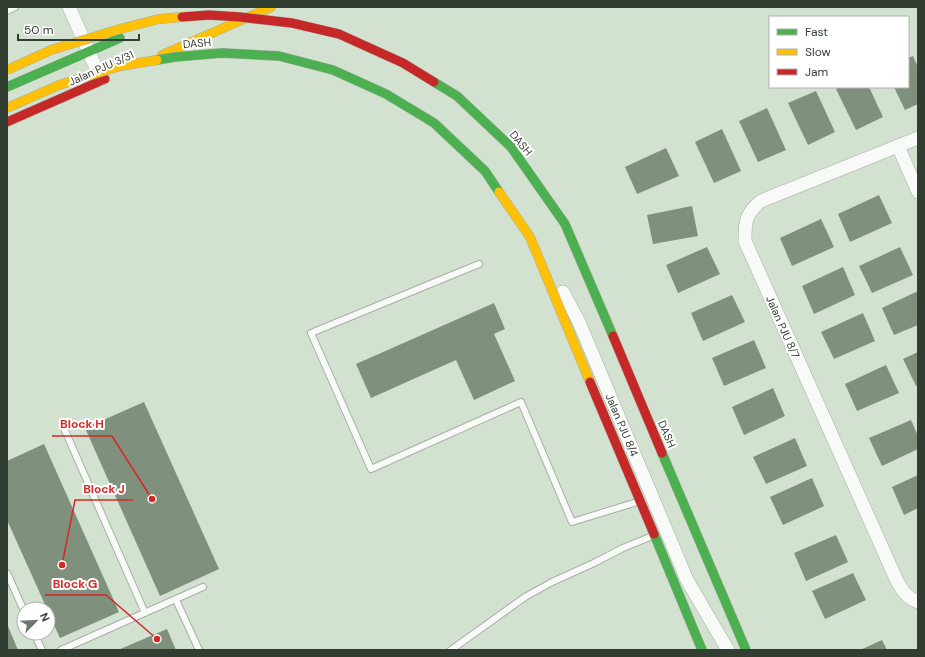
<svg xmlns="http://www.w3.org/2000/svg" width="925" height="657" viewBox="0 0 925 657" font-family="'DM Sans',sans-serif">
<style>
.building{fill:#7f917c}
.lines{fill:none;stroke-linecap:round;stroke-linejoin:round}
.lane-casing{stroke:#a5b0a3;stroke-width:8}
.street-casing{stroke:#a5b0a3;stroke-width:14}
.fast-casing{stroke:#a5b0a3;stroke-width:10}
.slow-casing{stroke:#a5b0a3;stroke-width:10}
.jam-casing{stroke:#a5b0a3;stroke-width:10}
.lane{stroke:#f8faf8;stroke-width:6}
.street{stroke:#f8faf8;stroke-width:13}
.fast{stroke:#4caf50;stroke-width:9}
.slow{stroke:#ffc107;stroke-width:9}
.jam{stroke:#c62828;stroke-width:9}
.fast-bridge-casing{stroke:#a5b0a3;stroke-width:10;stroke-linecap:butt}
.slow-bridge-casing{stroke:#a5b0a3;stroke-width:10;stroke-linecap:butt}
.jam-bridge-casing{stroke:#a5b0a3;stroke-width:10;stroke-linecap:butt}
.fast-bridge{stroke:#4caf50;stroke-width:9}
.slow-bridge{stroke:#ffc107;stroke-width:9}
.jam-bridge{stroke:#c62828;stroke-width:9}
.labels{text-anchor:middle;dominant-baseline:central;stroke-width:4;stroke-linejoin:round;paint-order:stroke}
.street-label{font-size:11px;fill:#333e32;stroke:#fff}
.leader{fill:none;stroke:#d62828;stroke-width:1.5}
.callout-dot{fill:#d62828;stroke:#fff;stroke-width:1.5}
.callout-label{font-size:12px;text-anchor:middle;font-weight:bold;fill:#d62828;stroke:#fff;stroke-width:4;stroke-linejoin:round;paint-order:stroke}
</style>
<rect width="100%" height="100%" fill="#d3e1d1"/>
<!-- building -->
<path class="building" d="M 913,56 L 918,67 L 918,104 L 905,110 L 894,87 L 908,87 L 908,58 Z
M 840,87 L 869,87 L 883,117 L 856,130 L 836,89 Z
M 816,91 L 835,132 L 808,145 L 788,103 Z
M 767,108 L 786,150 L 758,162 L 739,121 Z
M 722,129 L 741,171 L 714,183 L 695,142 Z
M 666,148 L 679,176 L 637,194 L 625,167 Z
M 879,195 L 892,223 L 850,242 L 838,214 Z
M 692,206 L 698,236 L 653,244 L 647,215 Z
M 821,219 L 834,247 L 792,266 L 780,238 Z
M 707,247 L 720,274 L 678,293 L 666,265 Z
M 900,247 L 913,275 L 872,293 L 859,266 Z
M 843,267 L 855,295 L 814,314 L 802,286 Z
M 918,291 L 918,325 L 894,335 L 882,308 Z
M 732,295 L 745,322 L 703,341 L 691,313 Z
M 494,303 L 505,329 L 494,334 L 515,381 L 474,400 L 456,360 L 371,398 L 356,364 Z
M 863,313 L 875,341 L 834,359 L 821,332 Z
M 754,340 L 766,368 L 724,386 L 712,358 Z
M 918,352 L 918,385 L 916,386 L 903,359 Z
M 886,365 L 899,393 L 857,411 L 845,384 Z
M 773,388 L 785,416 L 744,435 L 732,407 Z
M 144,402 L 219,569 L 160,596 L 85,428 Z
M 911,420 L 918,436 L 918,449 L 882,466 L 869,438 Z
M 795,438 L 807,466 L 766,484 L 753,457 Z
M 44,444 L 119,612 L 60,638 L 48,612 L 48,609 L 47,609 L 7,520 L 7,461 Z
M 918,475 L 918,508 L 904,515 L 892,487 Z
M 812,478 L 824,506 L 783,525 L 770,497 Z
M 836,535 L 848,562 L 806,581 L 794,553 Z
M 853,573 L 866,600 L 825,619 L 812,591 Z
M 7,624 L 18,650 L 7,650 Z
M 167,629 L 176,650 L 118,650 Z
M 882,640 L 887,650 L 860,650 Z"/>
<g class="lines">
<!-- lane casing -->
<g class="lane-casing">
<path id="lane" d="M 7,11 L 15,7
M 479,264 L 311,333 L 371,469 L 521,402 L 572,522 L 637,502
M 63,426 L 145,613
M 7,573 L 24,611
M 176,600 L 199,650
M 34,633 L 42,650
M 61,650 L 203,587
M 451,650 L 525,597 L 552,582 L 594,563 L 623,548 L 650,537"/>
</g>
<!-- street casing -->
<g class="street-casing">
<path id="street" d="M 69,7 L 101,79
M 918,138 L 761,201 C 745,214 745,222 745,241 L 897,581 C 902,590 907,598 918,602
M 898,146 L 918,192
M 563,292 L 579,322 L 687,580 L 728,650"/>
</g>
<!-- fast casing -->
<g class="fast-casing">
<path id="fast" d="M 7,87 L 120,38"/>
</g>
<!-- slow casing -->
<g class="slow-casing">
<path id="slow" d="M 162,55 L 271,7"/>
</g>
<!-- jam casing -->
<g class="jam-casing">
<path id="jam" d="M 7,122 L 105,79"/>
</g>
<!-- lane -->
<use href="#lane" class="lane"/>
<!-- street -->
<use href="#street" class="street"/>
<!-- fast -->
<use href="#fast" class="fast"/>
<!-- slow -->
<use href="#slow" class="slow"/>
<!-- jam -->
<use href="#jam" class="jam"/>
<!-- fast-bridge casing -->
<g class="fast-bridge-casing">
<path id="fast-bridge" d="M 157,60 L 175,57 L 222,53 L 279,56 L 333,70 L 386,94 L 434,123 L 485,171 L 499,192
M 434,82 L 457,96 L 511,147 L 565,224 L 613,336
M 662,453 L 746,650
M 654,534 L 702,650"/>
</g>
<!-- slow-bridge casing -->
<g class="slow-bridge-casing">
<path id="slow-bridge" d="M 7,70 L 51,50 L 120,29 L 159,19 L 182,17
M 7,108 L 59,85 L 120,66 L 157,60
M 499,192 L 530,237 L 590,382"/>
</g>
<!-- jam-bridge casing -->
<g class="jam-bridge-casing">
<path id="jam-bridge" d="M 182,17 L 209,15 L 240,17 L 292,23 L 339,34 L 403,63 L 434,82
M 613,336 L 662,453
M 590,382 L 654,534"/>
</g>
<!-- fast-bridge -->
<use href="#fast-bridge" class="fast-bridge"/>
<!-- slow-bridge -->
<use href="#slow-bridge" class="slow-bridge"/>
<!-- jam-bridge -->
<use href="#jam-bridge" class="jam-bridge"/>
</g>
<g class="labels">
<!-- street labels -->
<g class="street-label">
<text transform="translate(197 43) rotate(-5)">DASH</text>
<text transform="translate(101 68) rotate(-24)">Jalan PJU 3/31</text>
<text transform="translate(521 143) rotate(50)">DASH</text>
<text transform="translate(783 327) rotate(66)">Jalan PJU 8/7</text>
<text transform="translate(622 425) rotate(67)">Jalan PJU 8/4</text>
<text transform="translate(667 434) rotate(67)">DASH</text>
</g>
</g>
<!-- callouts -->
<path class="leader" d="M152 499L112 436H52M62 565L75 500H133M157 639L106 595H45"/>
<g class="callout-dot">
<circle cx="152" cy="499" r="4"/>
<circle cx="62" cy="565" r="4"/>
<circle cx="157" cy="639" r="4"/>
</g>
<g class="callout-label">
<text x="82" y="428">Block H</text>
<text x="104" y="493">Block J</text>
<text x="75" y="588">Block G</text>
</g>
<!-- border -->
<rect width="925" height="657" fill="none" stroke="#333e32" stroke-width="16"/>
<!-- legend -->
<rect x="769" y="16" width="140" height="72" fill="#ffffff" stroke="#adb2ad"/>
<rect x="777" y="29" width="20" height="6" fill="#4caf50" stroke="#adb2ad"/>
<text x="805" y="36" font-size="12" fill="#333e32">Fast</text>
<rect x="777" y="49" width="20" height="6" fill="#ffc107" stroke="#adb2ad"/>
<text x="805" y="56" font-size="12" fill="#333e32">Slow</text>
<rect x="777" y="69" width="20" height="6" fill="#c62828" stroke="#adb2ad"/>
<text x="805" y="76" font-size="12" fill="#333e32">Jam</text>
<!-- north arrow -->
<g transform="translate(36 621) rotate(66)"><circle r="19" fill="#ffffff" stroke="#adb2ad"/>
<path d="M0-3L7 15L0 10L-7 15Z" fill="#6b776a"/>
<text y="-6" font-size="11" font-weight="bold" text-anchor="middle" fill="#333e32">N</text>
</g>
<!-- scale -->
<path d="M18 34v6h121v-6" fill="none" stroke="#333e32" stroke-width="2"/>
<text x="24" y="34" font-size="12" fill="#333e32" stroke="#ffffff" stroke-width="3" paint-order="stroke">50 m</text>
</svg>
